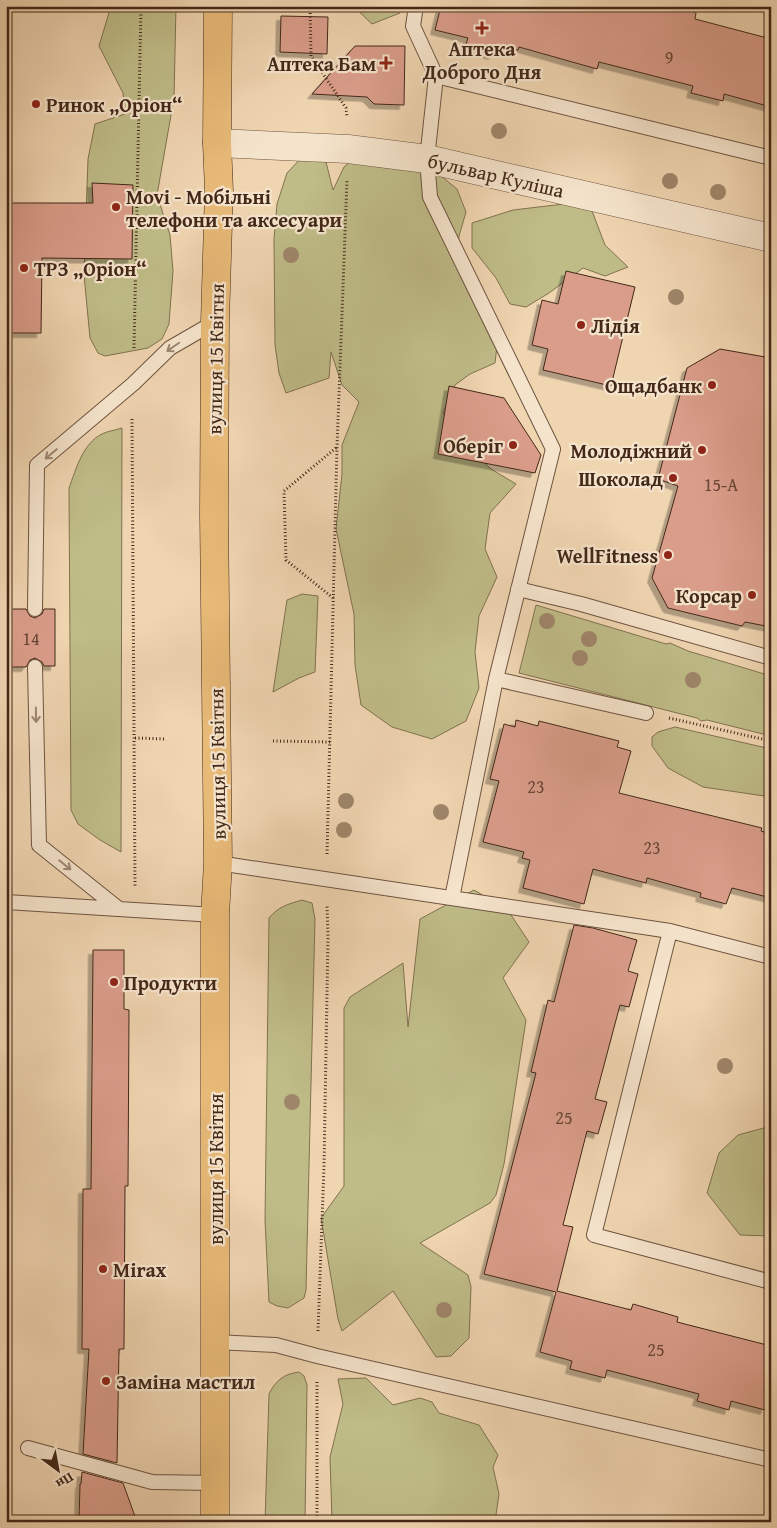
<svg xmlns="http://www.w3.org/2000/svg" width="777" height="1528" viewBox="0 0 777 1528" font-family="'Gentium Book Plus',serif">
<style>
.green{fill:#bfbc88;stroke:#817250}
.building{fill:#da9d8a;stroke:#432819;filter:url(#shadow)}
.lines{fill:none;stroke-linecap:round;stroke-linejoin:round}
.service-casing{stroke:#6e533f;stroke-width:16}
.minor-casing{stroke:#6e533f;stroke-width:29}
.trunk-casing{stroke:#432819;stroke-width:29}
.path{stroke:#432819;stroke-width:3;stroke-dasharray:1 2.5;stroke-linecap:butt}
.service{stroke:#f5e4cc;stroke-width:14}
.minor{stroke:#f5e4cc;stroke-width:28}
.trunk{stroke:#e8ba78;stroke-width:28}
.tree{fill:#9f866a}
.oneway{stroke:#9c8672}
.poi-dot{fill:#8f2418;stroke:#f5e4cc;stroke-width:2}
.labels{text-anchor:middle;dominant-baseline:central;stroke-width:4.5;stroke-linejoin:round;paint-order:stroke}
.number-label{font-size:18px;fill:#694535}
.poi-label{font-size:20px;font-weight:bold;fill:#432819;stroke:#f5e4cc;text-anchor:end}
.street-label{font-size:20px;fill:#432819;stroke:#f5e4cc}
</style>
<defs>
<filter id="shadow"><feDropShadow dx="-4.5" dy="4.5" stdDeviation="0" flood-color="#0004"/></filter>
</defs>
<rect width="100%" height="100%" fill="#f0d5b1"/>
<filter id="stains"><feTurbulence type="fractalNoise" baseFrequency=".004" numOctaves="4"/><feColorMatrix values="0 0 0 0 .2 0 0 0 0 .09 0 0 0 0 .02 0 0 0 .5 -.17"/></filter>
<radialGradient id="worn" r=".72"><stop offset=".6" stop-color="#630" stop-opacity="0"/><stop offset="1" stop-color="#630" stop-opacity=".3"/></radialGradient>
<!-- green -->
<path class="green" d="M 111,6 L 176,6 L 174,98 L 157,195 L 170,235 L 173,271 L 169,324 L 162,339 L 148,348 L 105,356 L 98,353 L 90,338 L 84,275 L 88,159 L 95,124 L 125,114 L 123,93 L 99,46 Z
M 353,6 L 402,6 L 400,13 L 372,24 Z
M 316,147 L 326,162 L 333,190 L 344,167 L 366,148 L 419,158 L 457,189 L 466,212 L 459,236 L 457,256 L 498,337 L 495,363 L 470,374 L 455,385 L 443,413 L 459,438 L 491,469 L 516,484 L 490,513 L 485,549 L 497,577 L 479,616 L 475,652 L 479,688 L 466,721 L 432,739 L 392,727 L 361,705 L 355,665 L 354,614 L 336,529 L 342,474 L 342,445 L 359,402 L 342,385 L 331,352 L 329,378 L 286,393 L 279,373 L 275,345 L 274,239 L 277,204 L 287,173 L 304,155 Z
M 564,204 L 592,211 L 605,245 L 628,267 L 605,276 L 583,268 L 549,293 L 526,307 L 510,304 L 496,278 L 472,248 L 472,223 L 513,210 Z
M 122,428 L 121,852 L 100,840 L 78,824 L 71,810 L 69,488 C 76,469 83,443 102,434 C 108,431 116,430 122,428 Z
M 302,594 L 318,596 L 315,672 L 299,678 L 273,692 L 287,600 Z
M 536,605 L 666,644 L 670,643 L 688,651 L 771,676 L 771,736 L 707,720 L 701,721 L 697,718 L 519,673 Z
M 675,727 L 771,749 L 771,797 L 703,787 L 668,768 L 652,746 L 652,737 L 658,732 Z
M 474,890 L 507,909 L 529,942 L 503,978 L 526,1020 L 504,1164 L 496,1195 L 490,1203 L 420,1243 L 468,1275 L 471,1287 L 469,1338 L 451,1356 L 436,1357 L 393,1291 L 342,1331 L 338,1319 L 321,1218 L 344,1186 L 344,1008 L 350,997 L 403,963 L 408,1027 L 420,919 Z
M 302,900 L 312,903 L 315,919 L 306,1290 L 304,1298 L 288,1308 L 277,1306 L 269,1302 L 265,1220 L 269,918 C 278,907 288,904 302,900 Z
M 771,1126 L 771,1236 L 740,1235 L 707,1193 L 719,1153 L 738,1135 Z
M 299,1372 L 304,1376 L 307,1385 L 305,1522 L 265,1522 L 269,1394 C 276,1380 284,1374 299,1372 Z
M 366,1378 L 393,1405 L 420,1398 L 432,1402 L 439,1413 L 479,1425 L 498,1455 L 493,1467 L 499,1494 L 495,1522 L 332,1522 L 330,1457 L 343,1404 L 338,1379 Z"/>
<!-- building -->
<path class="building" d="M 441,6 L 672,6 L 696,13 L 695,19 L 771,39 L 771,107 L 724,94 L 723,101 L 691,93 L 693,86 L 599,62 L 597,69 L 519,47 L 518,50 L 495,44 L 493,55 L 465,47 L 468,38 L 435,30 Z
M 281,16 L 328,17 L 327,54 L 280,52 Z
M 355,46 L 405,46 L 404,105 L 374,104 L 367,97 L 312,94 Z
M 92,183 L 133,185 L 132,259 L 42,258 L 41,333 L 6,333 L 6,203 L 93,203 Z
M 566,271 L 635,287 L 611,386 L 543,370 L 548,349 L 532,345 L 542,300 L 558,304 Z
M 720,349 L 771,358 L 771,627 L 745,622 L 742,626 L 668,608 L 652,578 L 678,486 L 658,479 L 687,368 Z
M 449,386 L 504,398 L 541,455 L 535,473 L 438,454 Z
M 6,609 L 26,609 L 30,616 L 35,618 L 42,614 L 44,609 L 55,609 L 55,666 L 44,666 L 42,662 L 35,658 L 30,660 L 26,667 L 6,667 Z
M 516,720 L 538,726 L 539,721 L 619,741 L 617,747 L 631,751 L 619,793 L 762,828 L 761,831 L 771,834 L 771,898 L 732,888 L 726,904 L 700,897 L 701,893 L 647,878 L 646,883 L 593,869 L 584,904 L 523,888 L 530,860 L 522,858 L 524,852 L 483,842 L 499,781 L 490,779 L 504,724 L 515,727 Z
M 574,925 L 593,928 L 637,940 L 628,971 L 638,974 L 629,1007 L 620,1005 L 595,1099 L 607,1102 L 598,1134 L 587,1131 L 563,1225 L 573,1227 L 557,1291 L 631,1310 L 633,1304 L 678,1317 L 677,1322 L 771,1346 L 771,1388 L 765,1410 L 731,1401 L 729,1410 L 697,1401 L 699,1394 L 607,1370 L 605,1378 L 570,1369 L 572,1361 L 540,1352 L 556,1292 L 484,1274 L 536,1073 L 531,1072 L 548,1000 L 554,1002 Z
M 93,950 L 124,950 L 124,1009 L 129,1010 L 128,1186 L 125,1186 L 124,1349 L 119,1349 L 117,1463 L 83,1454 L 89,1349 L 82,1349 L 83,1189 L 91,1189 Z
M 82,1472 L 123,1483 L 137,1522 L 79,1522 L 80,1484 L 81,1484 Z"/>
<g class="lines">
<!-- service casing -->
<g class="service-casing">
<path id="service" d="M 416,6 L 413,26 L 436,76 L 427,159 L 430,197 L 553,449 L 496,679 L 452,898
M 436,76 L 771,158
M 518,589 L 581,604 L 771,658
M 35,609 L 37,465 L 133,384 L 170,348 L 215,322
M 35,667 L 39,845 L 119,909
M 496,679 L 646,713
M 218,863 L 670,931
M 6,902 L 215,915
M 771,957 L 670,931 L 594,1235 L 771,1282
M 215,1342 L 276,1345 L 317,1356 L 771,1460
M 28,1448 L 152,1482 L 215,1483"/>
</g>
<!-- minor casing -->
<g class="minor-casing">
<path id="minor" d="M 217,143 L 348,149 L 427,159 L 771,238"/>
</g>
<!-- trunk casing -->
<g class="trunk-casing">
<path id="trunk" d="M 215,1522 L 215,915 L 218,863 L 214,515 L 215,322 L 219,191 L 217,143 L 218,6"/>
</g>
<!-- path -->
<path class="path" d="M 310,6 L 311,56 L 346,108 L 347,117
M 137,218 L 169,218
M 134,348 L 141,6
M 132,419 L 135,886
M 333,598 L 286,560 L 284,491 L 337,447
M 669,718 L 771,741
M 135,738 L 166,739
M 273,741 L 330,742
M 327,854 L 337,447 L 347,180
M 318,1331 L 324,1166 L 328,936 L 327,905
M 317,1382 L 317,1522"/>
<!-- service -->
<use href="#service" class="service"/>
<!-- minor -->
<use href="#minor" class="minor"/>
<!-- trunk -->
<use href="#trunk" class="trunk"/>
</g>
<!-- trees -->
<g class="tree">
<circle cx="499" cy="131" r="8"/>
<circle cx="670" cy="181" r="8"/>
<circle cx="718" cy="192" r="8"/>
<circle cx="291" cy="255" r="8"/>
<circle cx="676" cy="297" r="8"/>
<circle cx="547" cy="621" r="8"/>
<circle cx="589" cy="639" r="8"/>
<circle cx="580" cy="658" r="8"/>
<circle cx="693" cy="680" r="8"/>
<circle cx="346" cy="801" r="8"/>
<circle cx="441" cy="812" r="8"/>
<circle cx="344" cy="830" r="8"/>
<circle cx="725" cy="1066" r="8"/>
<circle cx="292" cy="1102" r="8"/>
<circle cx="444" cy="1310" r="8"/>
</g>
<!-- one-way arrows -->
<defs><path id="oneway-shaft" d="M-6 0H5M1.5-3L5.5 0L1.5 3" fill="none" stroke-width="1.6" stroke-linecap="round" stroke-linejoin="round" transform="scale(1.25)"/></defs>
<g class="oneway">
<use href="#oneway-shaft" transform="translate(173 347) rotate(145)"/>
<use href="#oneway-shaft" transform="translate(51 454) rotate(140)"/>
<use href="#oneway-shaft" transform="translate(36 715) rotate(89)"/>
<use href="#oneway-shaft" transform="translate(65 865) rotate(39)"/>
</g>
<!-- markers -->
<g class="poi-dot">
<path d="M479.5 20.5h5v5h5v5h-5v5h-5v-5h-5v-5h5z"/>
<path d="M383.5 55.5h5v5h5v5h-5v5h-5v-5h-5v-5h5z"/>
<circle cx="36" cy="104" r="5"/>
<circle cx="116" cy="207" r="5"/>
<circle cx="24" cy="268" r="5"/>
<circle cx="581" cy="325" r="5"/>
<circle cx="712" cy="385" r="5"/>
<circle cx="513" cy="445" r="5"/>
<circle cx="702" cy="450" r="5"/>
<circle cx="673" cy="478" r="5"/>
<circle cx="668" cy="555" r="5"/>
<circle cx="752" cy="595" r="5"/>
<circle cx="114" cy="982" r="5"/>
<circle cx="103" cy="1269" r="5"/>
<circle cx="106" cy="1381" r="5"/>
</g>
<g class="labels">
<!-- number labels -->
<g class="number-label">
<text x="669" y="57">9</text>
<text x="721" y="484">15-А</text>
<text x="31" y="638">14</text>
<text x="536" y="786">23</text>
<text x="652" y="847">23</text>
<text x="564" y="1117">25</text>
<text x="656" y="1349">25</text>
</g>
<!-- poi labels -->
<g class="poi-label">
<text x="482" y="48" text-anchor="middle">Аптека<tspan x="482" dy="23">Доброго Дня</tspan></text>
<text x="376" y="63">Аптека Бам</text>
<text x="46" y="104" text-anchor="start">Ринок „Оріон“</text>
<text x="126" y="196" text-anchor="start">Movi - Мобільні<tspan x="126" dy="23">телефони та аксесуари</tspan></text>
<text x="34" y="268" text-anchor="start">ТРЗ „Оріон“</text>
<text x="591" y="325" text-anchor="start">Лідія</text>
<text x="702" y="385">Ощадбанк</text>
<text x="503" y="445">Оберіг</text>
<text x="692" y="450">Молодіжний</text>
<text x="663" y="478">Шоколад</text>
<text x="658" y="555">WellFitness</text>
<text x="742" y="595">Корсар</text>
<text x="124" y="982" text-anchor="start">Продукти</text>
<text x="113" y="1269" text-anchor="start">Mirax</text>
<text x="116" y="1381" text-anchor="start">Заміна мастил</text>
</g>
<!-- street labels -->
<g class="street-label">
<text transform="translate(496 175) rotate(13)">бульвар Куліша</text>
<text transform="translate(215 359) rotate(-89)">вулиця 15 Квітня</text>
<text transform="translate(217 764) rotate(-91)">вулиця 15 Квітня</text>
<text transform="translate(215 1169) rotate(-90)">вулиця 15 Квітня</text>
</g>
</g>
<!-- margin -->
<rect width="777" height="1528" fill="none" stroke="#f0d5b1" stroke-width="25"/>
<rect x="8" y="8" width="762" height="1513" fill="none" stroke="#432819" stroke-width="2.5"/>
<rect x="12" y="12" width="752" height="1503" fill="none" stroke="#432819"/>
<!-- north arrow -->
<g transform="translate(58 1470) rotate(148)" stroke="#f5e4cc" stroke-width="4" paint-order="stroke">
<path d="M0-4L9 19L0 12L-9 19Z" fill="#432819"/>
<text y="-8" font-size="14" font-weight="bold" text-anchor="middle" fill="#432819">Пн</text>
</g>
<rect width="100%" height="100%" filter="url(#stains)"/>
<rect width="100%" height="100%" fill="url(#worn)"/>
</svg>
